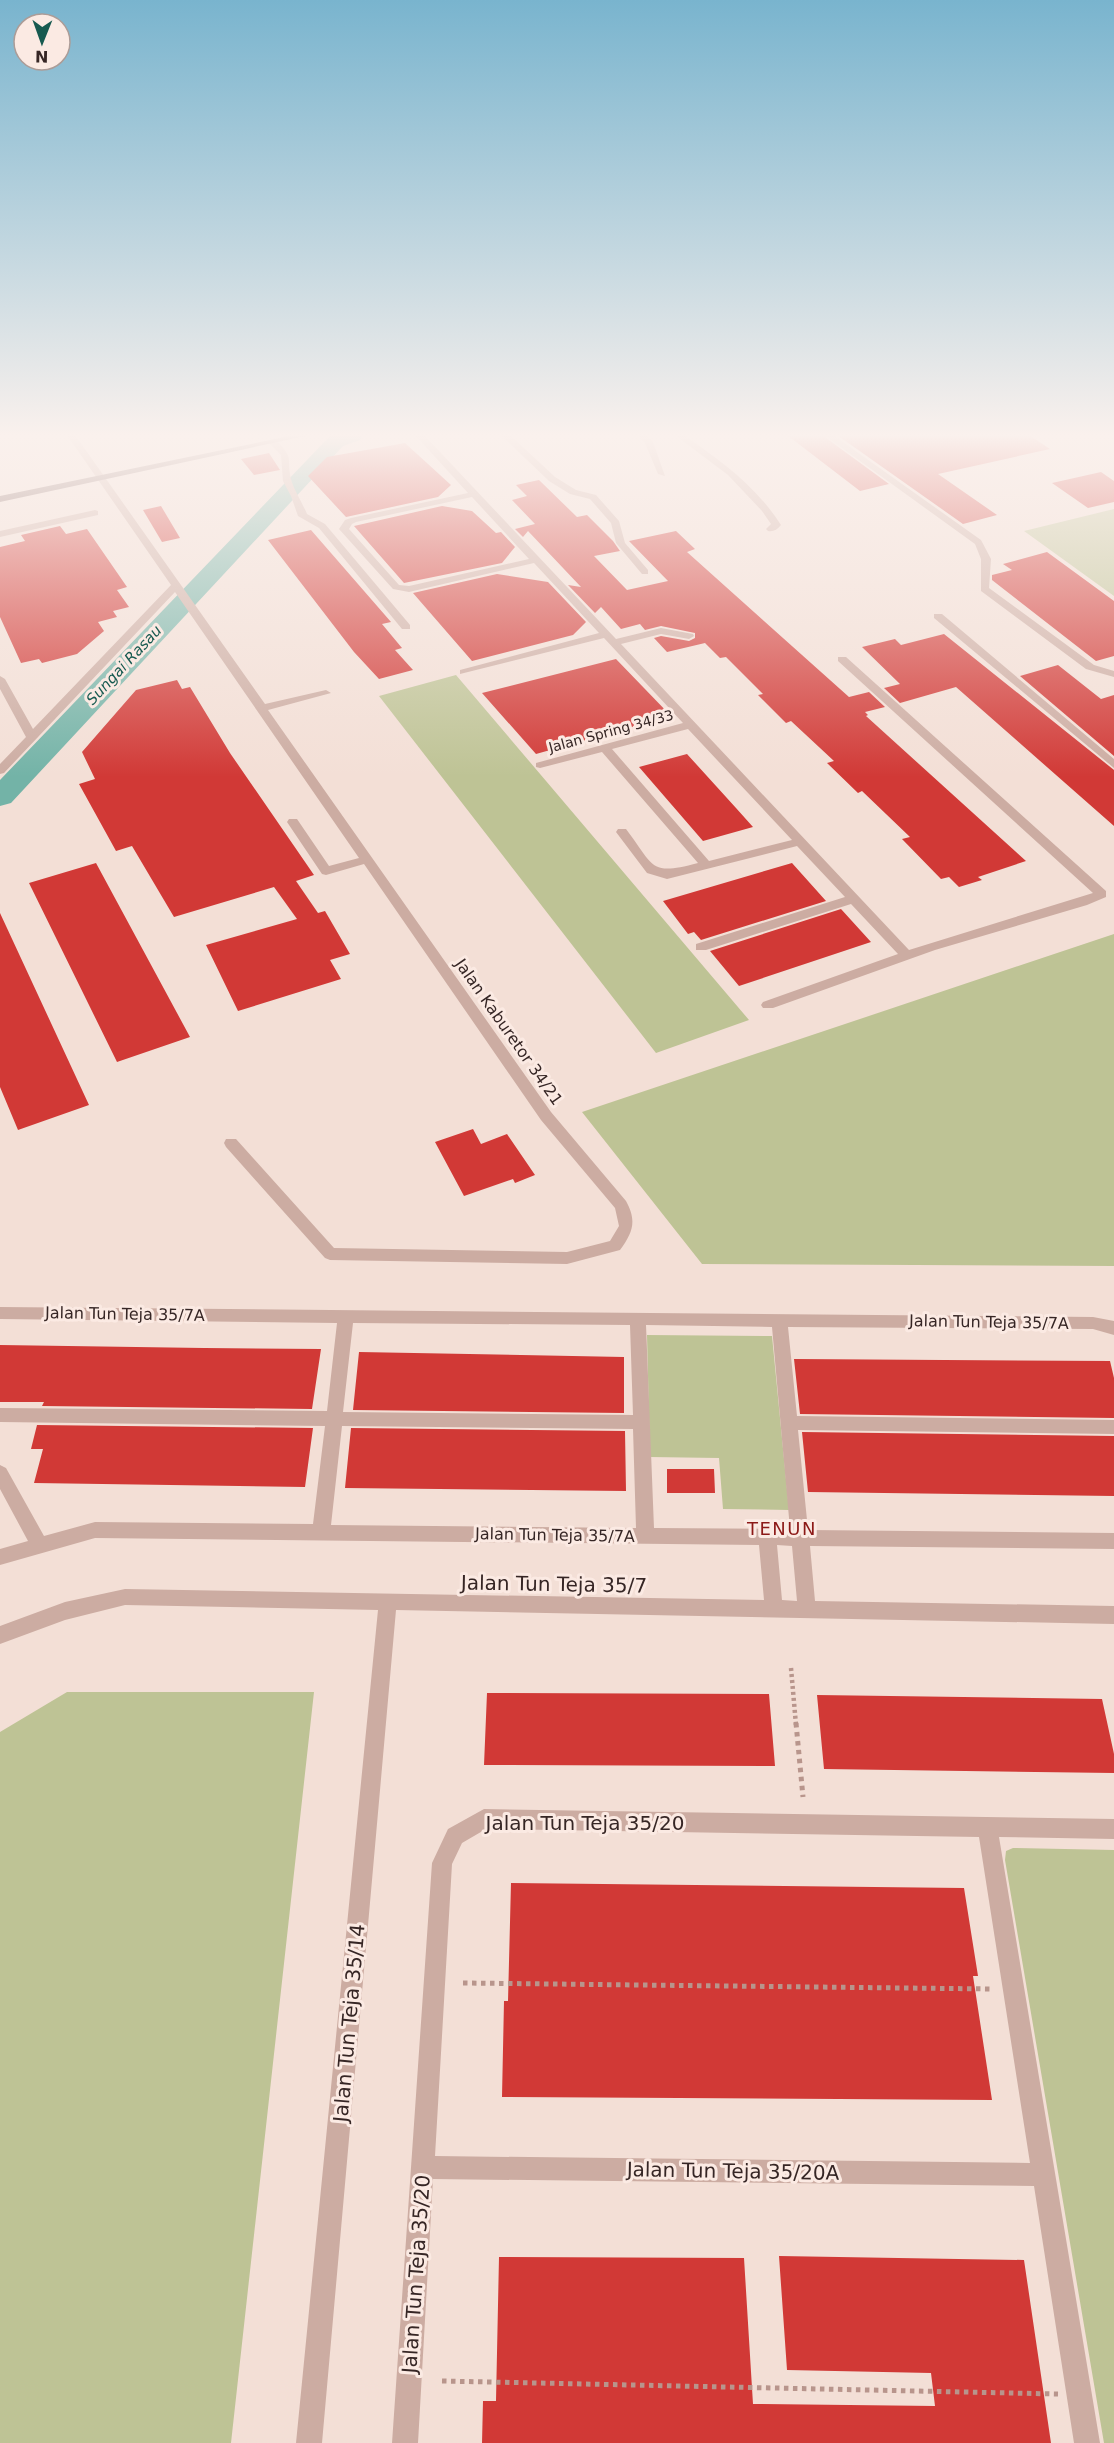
<svg xmlns="http://www.w3.org/2000/svg" width="1114" height="2443" viewBox="0 0 1114 2443" font-family="'DejaVu Sans',sans-serif">
<style>
.green{fill:#bec395}
.lines{fill:none;stroke-linecap:round;stroke-linejoin:round}
.river{fill:#73b3a7;fill-rule:evenodd}
.building{fill:#d13936}
.path-far1{stroke:#b8958c;stroke-width:4.5;stroke-dasharray:3 3;stroke-linecap:butt}
.path{stroke:#b8958c;stroke-width:5;stroke-dasharray:4.5 4.5;stroke-linecap:butt}
.minor{fill:#ccaca2;fill-rule:evenodd}
.major{fill:#795854;fill-rule:evenodd}
.labels{text-anchor:middle;dominant-baseline:central;stroke-width:6;stroke-linejoin:round;paint-order:stroke}
.far-street-label{font-size:14px;fill:#362625;stroke:#fbeae3}
.far-water-label{font-size:15px;font-style:italic;fill:#175a50;stroke:#fbeae3}
.street-label{font-size:16px;fill:#362625;stroke:#fbeae3}
.neighbourhood-label{font-size:18px;letter-spacing:1.5px;fill:#8c1917;stroke:#fbeae3}
.near-street-label{font-size:20px;fill:#362625;stroke:#fbeae3}
</style>
<rect width="100%" height="100%" fill="#f3dfd6"/>
<!-- green -->
<path class="green" d="M 1114,509 L 1114,596 L 1024,531 Z
M 456,675 L 749,1020 L 656,1053 L 379,696 Z
M 1114,934 L 1114,1266 L 702,1264 L 582,1112 Z
M 647,1335 L 772,1336 L 789,1510 L 723,1509 L 719,1458 L 650,1457 Z
M 67,1692 L 314,1692 L 231,2443 L 0,2443 L 0,1732 Z
M 1013,1848 L 1114,1850 L 1114,2443 L 1104,2443 L 1005,1860 L 1006,1851 Z"/>
<g class="lines">
<!-- river -->
<path class="river" d="M 331,435 L 363,435 L 360,440 L 343,446 L 11,803 L 0,806 L 0,780 Z"/>
</g>
<!-- building -->
<path class="building" d="M 787,435 L 822,435 L 889,484 L 860,491 Z
M 837,435 L 1029,435 L 1050,449 L 938,474 L 997,515 L 963,524 Z
M 405,443 L 451,485 L 438,497 L 346,517 L 308,476 L 327,457 Z
M 269,453 L 280,470 L 254,475 L 241,459 Z
M 1101,472 L 1114,481 L 1114,502 L 1088,508 L 1052,483 Z
M 539,480 L 577,517 L 587,515 L 613,541 L 620,551 L 594,556 L 627,590 L 668,581 L 629,541 L 676,531 L 695,549 L 687,552 L 849,697 L 869,692 L 885,707 L 865,712 L 868,715 L 866,716 L 1026,861 L 978,877 L 982,880 L 959,887 L 949,877 L 941,879 L 902,839 L 910,837 L 862,791 L 858,793 L 827,763 L 834,761 L 791,721 L 786,723 L 758,695 L 763,694 L 726,657 L 720,658 L 705,643 L 667,652 L 654,638 L 661,636 L 689,641 L 695,638 L 695,633 L 661,626 L 645,630 L 640,624 L 621,629 L 601,607 L 595,613 L 568,585 L 581,587 L 528,531 L 523,537 L 515,529 L 535,524 L 512,500 L 527,496 L 516,485 Z
M 161,506 L 180,538 L 162,542 L 143,510 Z
M 442,506 L 472,511 L 496,533 L 501,532 L 515,547 L 502,563 L 404,583 L 354,526 Z
M 60,526 L 66,534 L 87,529 L 127,587 L 117,590 L 129,607 L 113,611 L 117,617 L 98,622 L 104,631 L 77,654 L 42,663 L 39,659 L 21,663 L 0,617 L 0,547 L 25,541 L 21,535 Z
M 311,530 L 391,622 L 382,624 L 402,648 L 395,650 L 413,670 L 379,679 L 354,652 L 268,540 Z
M 1047,552 L 1114,601 L 1114,656 L 1096,661 L 992,580 L 992,575 L 1012,570 L 1003,564 Z
M 497,574 L 548,582 L 586,622 L 573,635 L 472,661 L 413,593 Z
M 944,634 L 1114,770 L 1114,826 L 956,687 L 900,703 L 884,688 L 900,684 L 862,647 L 895,639 L 901,645 Z
M 616,659 L 671,716 L 536,754 L 482,693 Z
M 1058,665 L 1101,699 L 1114,695 L 1114,756 L 1020,676 Z
M 177,680 L 182,689 L 190,687 L 230,753 L 314,875 L 296,881 L 318,913 L 325,911 L 350,954 L 330,960 L 341,979 L 238,1011 L 206,945 L 297,919 L 274,887 L 174,917 L 132,846 L 116,851 L 79,784 L 95,779 L 82,752 L 136,690 Z
M 687,754 L 736,808 L 753,827 L 703,841 L 639,767 Z
M 96,863 L 190,1037 L 117,1062 L 29,883 Z
M 792,863 L 826,901 L 701,940 L 694,932 L 688,934 L 663,901 Z
M 841,909 L 871,942 L 739,986 L 710,951 Z
M 0,913 L 89,1105 L 18,1130 L 0,1087 Z
M 473,1129 L 481,1144 L 507,1134 L 535,1175 L 515,1183 L 513,1179 L 464,1196 L 435,1142 Z
M 0,1345 L 204,1348 L 321,1349 L 312,1409 L 42,1406 L 44,1402 L 0,1402 Z
M 359,1352 L 624,1357 L 624,1413 L 353,1410 Z
M 794,1359 L 1110,1361 L 1114,1378 L 1114,1418 L 800,1414 Z
M 37,1425 L 313,1428 L 305,1487 L 34,1483 L 43,1449 L 31,1449 Z
M 351,1428 L 625,1431 L 626,1491 L 345,1488 Z
M 802,1432 L 1114,1436 L 1114,1496 L 808,1492 Z
M 667,1469 L 714,1469 L 715,1493 L 667,1493 Z
M 487,1693 L 769,1694 L 775,1766 L 484,1765 Z
M 817,1695 L 1102,1699 L 1114,1754 L 1114,1773 L 824,1769 Z
M 511,1883 L 964,1888 L 978,1976 L 973,1976 L 992,2100 L 502,2097 L 504,2001 L 508,2001 Z
M 779,2256 L 1024,2260 L 1051,2443 L 482,2443 L 483,2401 L 496,2401 L 499,2257 L 744,2258 L 753,2404 L 935,2406 L 931,2373 L 787,2370 Z"/>
<g class="lines">
<!-- path-far1 -->
<path class="path-far1" d="M 791,1668 L 796,1725"/>
<!-- path -->
<path class="path" d="M 796,1723 L 803,1797
M 463,1983 L 992,1989
M 442,2381 L 1058,2394"/>
<!-- minor -->
<path class="minor" d="M 67,435 L 75,435 L 265,704 L 326,690 L 331,693 L 268,710 L 551,1112 L 626,1201 C 637,1221 633,1232 620,1250 L 567,1264 L 330,1260 L 325,1258 L 226,1147 L 224,1143 L 226,1139 L 236,1139 L 334,1248 L 567,1252 L 610,1241 L 619,1226 L 615,1208 L 541,1120 L 364,864 L 326,875 L 322,874 L 287,822 L 289,819 L 297,819 L 329,866 L 359,858 L 175,592 L 4,773 L 0,774 L 0,764 L 26,737 L 0,689 L 0,676 L 5,679 L 33,729 L 171,585 Z
M 415,435 L 424,435 L 616,639 L 661,628 L 693,634 L 694,636 L 689,639 L 661,634 L 621,644 L 909,950 L 1093,893 L 838,661 L 838,657 L 846,657 L 1106,891 L 1106,897 L 1087,905 L 935,950 L 773,1008 L 763,1008 L 761,1005 L 763,1002 L 898,954 L 851,904 L 706,950 L 696,950 L 696,944 L 845,897 L 797,846 L 667,879 L 647,873 L 616,832 L 618,829 L 626,829 C 655,867 649,876 698,863 L 602,752 L 540,768 L 536,767 L 536,763 L 683,723 L 604,638 L 460,674 L 460,670 L 599,633 L 534,563 L 409,592 L 393,589 L 339,529 L 345,520 L 351,518 L 468,493 ZM 472,497 L 529,559 L 409,586 L 399,585 L 349,529 L 352,524 L 356,522 ZM 688,729 L 792,840 L 709,861 L 612,749 Z
M 501,435 L 510,435 L 555,477 L 576,490 L 596,495 L 619,521 L 625,543 L 648,570 L 648,574 L 642,574 L 616,543 L 611,523 L 590,499 L 570,494 L 549,481 Z
M 638,435 L 647,435 L 653,442 L 665,476 L 658,474 L 645,443 Z
M 675,435 L 684,435 C 721,461 756,486 781,525 C 777,530 773,532 768,531 L 766,529 L 771,524 L 762,511 L 728,475 Z
M 824,435 L 833,435 L 981,540 L 991,559 L 989,588 L 1094,665 L 1114,671 L 1114,677 L 1086,669 L 981,591 L 981,559 L 975,544 Z
M 270,440 L 276,440 C 295,460 286,456 291,479 C 293,488 303,504 307,514 L 325,524 L 410,625 L 410,629 L 402,629 L 319,528 L 298,516 L 291,496 L 283,481 L 281,455 L 270,444 Z
M 95,510 L 98,511 L 98,515 L 0,537 L 0,531 Z
M 934,614 L 942,614 L 1114,759 L 1114,768 L 934,618 Z
M 0,1307 L 1093,1317 L 1114,1321 L 1114,1335 L 1093,1329 L 788,1327 L 797,1416 L 1114,1420 L 1114,1434 L 798,1430 L 808,1530 L 1114,1533 L 1114,1549 L 810,1546 L 815,1601 L 1114,1606 L 1114,1624 L 396,1610 L 322,2443 L 296,2443 L 378,1610 L 125,1605 L 65,1620 L 0,1644 L 0,1626 L 65,1602 L 125,1589 L 764,1600 L 759,1545 L 95,1538 L 0,1565 L 0,1549 L 28,1541 L 0,1489 L 0,1465 L 6,1468 L 44,1536 L 95,1522 L 313,1524 L 325,1426 L 0,1422 L 0,1408 L 327,1411 L 337,1323 L 0,1319 ZM 353,1323 L 630,1325 L 633,1415 L 343,1412 ZM 646,1325 L 772,1327 L 790,1529 L 654,1528 ZM 342,1426 L 633,1429 L 636,1528 L 331,1525 ZM 777,1545 L 792,1546 L 797,1601 L 782,1600 Z
M 484,1809 L 1114,1819 L 1114,1839 L 999,1837 L 1100,2443 L 1074,2443 L 1034,2186 L 433,2179 L 418,2443 L 392,2443 L 432,1863 L 448,1829 ZM 486,1829 L 979,1837 L 1030,2163 L 435,2156 L 452,1864 L 462,1843 Z"/>
<!-- major -->
<path class="major" d="M 294,435 L 310,435 L 0,502 L 0,496 Z"/>
</g>
<!-- sky -->
<linearGradient id="sky" x2="0" y2="1"><stop stop-color="#79b4ce"/><stop offset="0.56" stop-color="#faf1ed"/><stop offset="1" stop-color="#faf1ed" stop-opacity="0"/></linearGradient>
<rect width="1114" height="777" fill="url(#sky)"/>
<g class="labels">
<!-- far-street labels -->
<g class="far-street-label">
<text transform="translate(611 731) rotate(-15)">Jalan Spring 34/33</text>
</g>
<!-- far-water labels -->
<g class="far-water-label">
<text transform="translate(124 665) rotate(-47)">Sungai Rasau</text>
</g>
<!-- street labels -->
<g class="street-label">
<text transform="translate(509 1032) rotate(55)">Jalan Kaburetor 34/21</text>
<text transform="translate(125 1314) rotate(1)">Jalan Tun Teja 35/7A</text>
<text transform="translate(989 1322) rotate(1)">Jalan Tun Teja 35/7A</text>
<text transform="translate(555 1535) rotate(1)">Jalan Tun Teja 35/7A</text>
</g>
<!-- neighbourhood labels -->
<g class="neighbourhood-label">
<text x="782" y="1528">TENUN</text>
</g>
<!-- near-street labels -->
<g class="near-street-label">
<text transform="translate(554 1584) rotate(1)">Jalan Tun Teja 35/7</text>
<text x="585" y="1823">Jalan Tun Teja 35/20</text>
<text transform="translate(349 2023) rotate(-85)">Jalan Tun Teja 35/14</text>
<text transform="translate(733 2171) rotate(1)">Jalan Tun Teja 35/20A</text>
<text transform="translate(416 2274) rotate(-86)">Jalan Tun Teja 35/20</text>
</g>
</g>
<!-- north arrow -->
<g transform="translate(42 42) rotate(181)"><circle r="28" fill="#fbeae3" stroke="#ac9c97" stroke-width="1.5"/>
<path d="M0-4.5L10 22L0 15L-10 22Z" fill="#175a50"/>
<text y="-9" font-size="16" font-weight="bold" text-anchor="middle" fill="#362625">N</text>
</g>
</svg>
